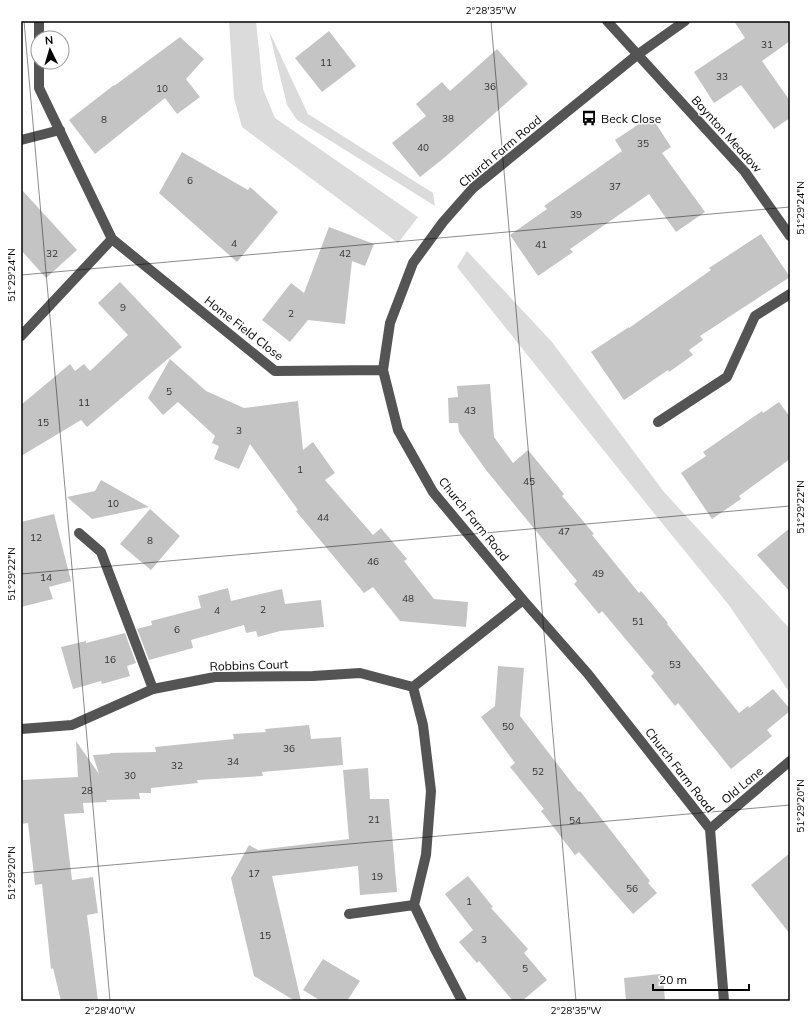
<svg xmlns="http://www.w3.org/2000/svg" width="811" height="1022" viewBox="0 0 811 1022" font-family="Mulish,sans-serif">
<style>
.green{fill:#dbdbdb}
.building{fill:#c4c4c4}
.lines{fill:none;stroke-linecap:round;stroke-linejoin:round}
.minor{stroke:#545454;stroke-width:10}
.ticks{fill:none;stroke:#000;stroke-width:1;stroke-opacity:0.45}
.labels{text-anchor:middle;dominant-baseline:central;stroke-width:3;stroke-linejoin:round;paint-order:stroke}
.number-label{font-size:10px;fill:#313131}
.poi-label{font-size:12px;fill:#000;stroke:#fff;text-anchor:start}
.street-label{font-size:12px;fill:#000;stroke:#fff}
.neatline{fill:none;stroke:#000;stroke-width:1.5}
.ticks-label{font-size:10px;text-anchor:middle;fill:#000}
</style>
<rect width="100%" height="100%" fill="#fff"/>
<!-- green -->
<path class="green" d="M 229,21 L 256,21 L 263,89 L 275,118 L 418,217 L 398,243 L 242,127 L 234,98 Z
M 269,31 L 308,114 L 433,193 L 435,206 L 297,120 L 287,105 Z
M 467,251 L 552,342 L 664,492 L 790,629 L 790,693 L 728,604 L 653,512 L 457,267 Z"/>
<!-- building -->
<path class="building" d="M 734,21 L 790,21 L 790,41 L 762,61 L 790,101 L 790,118 L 774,129 L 741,85 L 714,103 L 694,72 L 745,38 Z
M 329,31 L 356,66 L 322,92 L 295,58 Z
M 180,37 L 204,59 L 186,79 L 200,97 L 177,114 L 165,98 L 95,154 L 69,120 L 114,85 L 114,86 Z
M 497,49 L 528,84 L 444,158 L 420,177 L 392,143 L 426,116 L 416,104 L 442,82 L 450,91 Z
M 651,116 L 671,147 L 662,153 L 705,212 L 676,232 L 649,194 L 570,249 L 573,252 L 538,276 L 510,235 L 547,209 L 544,206 L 622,151 L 615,140 Z
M 182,152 L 248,190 L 250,187 L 278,212 L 237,262 L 159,193 Z
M 21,189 L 77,250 L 46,278 L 21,250 Z
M 329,227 L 374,244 L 365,266 L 352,261 L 345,324 L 308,320 L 290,342 L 262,320 L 291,283 L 304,293 Z
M 761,234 L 790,277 L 700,336 L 703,340 L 689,350 L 693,355 L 669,372 L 668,370 L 624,400 L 591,352 L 629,327 L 629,328 L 711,270 L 709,268 Z
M 120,282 L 182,347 L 87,427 L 81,420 L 21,456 L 21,405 L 70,364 L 75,371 L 84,364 L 90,371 L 128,335 L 98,303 Z
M 170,359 L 206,391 L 244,408 L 298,401 L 303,450 L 313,442 L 335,473 L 325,480 L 373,535 L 381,528 L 407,559 L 404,561 L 434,599 L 468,602 L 466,627 L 400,621 L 373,587 L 364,593 L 296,511 L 298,510 L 250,444 L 239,469 L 214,459 L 219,446 L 212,443 L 215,436 L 178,402 L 163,415 L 148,398 Z
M 490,384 L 494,437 L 513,463 L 528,450 L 564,494 L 562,496 L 594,534 L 592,535 L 639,593 L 641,591 L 668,623 L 667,624 L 739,713 L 748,706 L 749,708 L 773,689 L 790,709 L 790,711 L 767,730 L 772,736 L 731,769 L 678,703 L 675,706 L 651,676 L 654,673 L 602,611 L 599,614 L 574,584 L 577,581 L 486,470 L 459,432 L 458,423 L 449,423 L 448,398 L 458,397 L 457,386 Z
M 779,402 L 790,417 L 790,459 L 739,496 L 741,499 L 712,519 L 681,473 L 706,456 L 703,452 L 762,411 L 763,413 Z
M 101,480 L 149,507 L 92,519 L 67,497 L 95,491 Z
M 150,509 L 180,536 L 151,570 L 120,544 Z
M 54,514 L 71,581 L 49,587 L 53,599 L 21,607 L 21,522 Z
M 790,528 L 790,592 L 757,555 Z
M 228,588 L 231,601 L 282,589 L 285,604 L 321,600 L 324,627 L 280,631 L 258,637 L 256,631 L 246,633 L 244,625 L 191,640 L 193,648 L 149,660 L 137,629 L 152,625 L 151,621 L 201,608 L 198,596 Z
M 125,633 L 136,663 L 127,666 L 130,676 L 102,684 L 101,681 L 73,689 L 61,647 L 86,641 L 86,643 Z
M 498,666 L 524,668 L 520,716 L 579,792 L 580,791 L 650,881 L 648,883 L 657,893 L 633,914 L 579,852 L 575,855 L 541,811 L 544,809 L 510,767 L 515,763 L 481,717 L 495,706 Z
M 309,725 L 311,739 L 341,737 L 343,765 L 262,772 L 263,776 L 197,780 L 198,783 L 151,788 L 151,793 L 139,793 L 140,799 L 106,800 L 107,802 L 83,803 L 84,813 L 64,814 L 72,880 L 93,877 L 98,913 L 87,915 L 98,1001 L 61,1001 L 53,968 L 51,969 L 42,884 L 35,885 L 28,823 L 21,824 L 21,780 L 78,777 L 76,741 L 99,774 L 93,755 L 110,754 L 110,753 L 156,752 L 155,747 L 234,739 L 233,734 L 266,732 L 265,729 Z
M 368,768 L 370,799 L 389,799 L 397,892 L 360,895 L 358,866 L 272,876 L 301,1001 L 295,1001 L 254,976 L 231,878 L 249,845 L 258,850 L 349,839 L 343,770 Z
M 790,853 L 790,934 L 751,885 Z
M 468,876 L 493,907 L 491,908 L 528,949 L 524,953 L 547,980 L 522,1001 L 513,1001 L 479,961 L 477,963 L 459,942 L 473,930 L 445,894 Z
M 323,959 L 360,981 L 347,1001 L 321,1001 L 303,990 Z
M 660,974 L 663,975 L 665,1001 L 626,1001 L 624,978 Z"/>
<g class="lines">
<!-- minor -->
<path class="minor" d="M 607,21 L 745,172 L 790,236
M 685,21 L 637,55 L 473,188 L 443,222 L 413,263 L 390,323 L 383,370 L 398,430 L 433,492 L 523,600 L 588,674 L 710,829 L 724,1001
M 39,38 L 39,23
M 39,62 L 39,88 L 112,239 L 275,371 L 383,370
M 21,140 L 60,130
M 21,336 L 112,239
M 658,422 L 727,377 L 755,316 L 790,294
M 79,533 L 101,552 L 153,689
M 21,729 L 72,725 L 153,689 L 215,677 L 313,676 L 360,673 L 413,687 L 523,600
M 710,829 L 790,761
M 414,905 L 435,949 L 462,1001
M 349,914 L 414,905 L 426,855 L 431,791 L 423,725 L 413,687"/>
</g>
<!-- ticks -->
<path class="ticks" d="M 24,21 L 110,1001M 491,21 L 576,1001M 21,275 L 790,207M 21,574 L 790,506M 21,873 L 790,805"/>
<!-- icons -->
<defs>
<g id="bus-bare" transform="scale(1.2)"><path d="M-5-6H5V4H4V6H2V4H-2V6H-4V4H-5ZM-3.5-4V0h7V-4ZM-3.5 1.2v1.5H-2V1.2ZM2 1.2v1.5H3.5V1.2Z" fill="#000" stroke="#fff" stroke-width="2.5" paint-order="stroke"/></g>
</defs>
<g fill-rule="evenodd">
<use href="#bus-bare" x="589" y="118"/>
</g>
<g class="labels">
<!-- number labels -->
<g class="number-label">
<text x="767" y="44">31</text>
<text x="326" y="62">11</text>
<text x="722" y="76">33</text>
<text x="490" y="86">36</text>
<text x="162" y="88">10</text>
<text x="448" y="118">38</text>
<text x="104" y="119">8</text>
<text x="643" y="143">35</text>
<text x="423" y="147">40</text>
<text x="190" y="180">6</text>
<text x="615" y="186">37</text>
<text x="576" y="214">39</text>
<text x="234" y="243">4</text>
<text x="541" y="244">41</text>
<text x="52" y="253">32</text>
<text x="345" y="253">42</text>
<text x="123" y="307">9</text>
<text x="291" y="313">2</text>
<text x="169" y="391">5</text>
<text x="84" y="402">11</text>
<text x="470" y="410">43</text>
<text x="43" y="422">15</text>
<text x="239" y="430">3</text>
<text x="300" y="469">1</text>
<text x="529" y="481">45</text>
<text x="113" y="503">10</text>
<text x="323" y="517">44</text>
<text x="564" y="531">47</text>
<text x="36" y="537">12</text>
<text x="150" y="540">8</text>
<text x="373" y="561">46</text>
<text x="598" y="573">49</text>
<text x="46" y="577">14</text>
<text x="408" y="598">48</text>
<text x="263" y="609">2</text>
<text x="217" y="610">4</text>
<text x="638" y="621">51</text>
<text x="177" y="629">6</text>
<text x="110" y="659">16</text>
<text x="675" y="664">53</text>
<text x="508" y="726">50</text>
<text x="289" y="748">36</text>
<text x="233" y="761">34</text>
<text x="177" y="765">32</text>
<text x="538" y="771">52</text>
<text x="130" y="775">30</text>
<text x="87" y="790">28</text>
<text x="374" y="819">21</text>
<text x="575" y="820">54</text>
<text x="254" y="873">17</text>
<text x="377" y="876">19</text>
<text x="632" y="888">56</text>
<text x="469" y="901">1</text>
<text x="265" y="935">15</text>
<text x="484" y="939">3</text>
<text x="525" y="968">5</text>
</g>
<!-- poi labels -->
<g class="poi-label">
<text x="601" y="118">Beck Close</text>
</g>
<!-- street labels -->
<g class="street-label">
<text transform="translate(727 134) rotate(48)">Baynton Meadow</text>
<text transform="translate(500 151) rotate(-40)">Church Farm Road</text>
<text transform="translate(244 328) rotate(38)">Home Field Close</text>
<text transform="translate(474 519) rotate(51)">Church Farm Road</text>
<text transform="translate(249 665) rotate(-2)">Robbins Court</text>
<text transform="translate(680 770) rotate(52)">Church Farm Road</text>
<text transform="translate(742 785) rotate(-40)">Old Lane</text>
</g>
</g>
<!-- border -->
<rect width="811" height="1022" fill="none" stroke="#ffffff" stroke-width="44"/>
<!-- north arrow -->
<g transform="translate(50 50) rotate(355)"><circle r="19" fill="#ffffff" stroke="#999999"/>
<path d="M0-3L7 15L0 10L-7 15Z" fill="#000000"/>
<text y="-6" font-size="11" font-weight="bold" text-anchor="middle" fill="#000000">N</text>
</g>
<!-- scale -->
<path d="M653 984v6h96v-6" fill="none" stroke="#000000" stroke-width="2"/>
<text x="659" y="984" font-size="12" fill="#000000" stroke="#ffffff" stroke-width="3" paint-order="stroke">20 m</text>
<rect x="22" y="22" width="767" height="978" class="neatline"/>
<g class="ticks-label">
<text x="491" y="14">2°28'35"W</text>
<text transform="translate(800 208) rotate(-90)" y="4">51°29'24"N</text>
<text transform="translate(11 275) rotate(-90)" y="4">51°29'24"N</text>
<text transform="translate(800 507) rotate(-90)" y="4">51°29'22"N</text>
<text transform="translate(11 574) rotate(-90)" y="4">51°29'22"N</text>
<text transform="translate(800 806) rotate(-90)" y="4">51°29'20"N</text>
<text transform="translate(11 873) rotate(-90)" y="4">51°29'20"N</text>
<text x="110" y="1014">2°28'40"W</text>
<text x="576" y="1014">2°28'35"W</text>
</g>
</svg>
